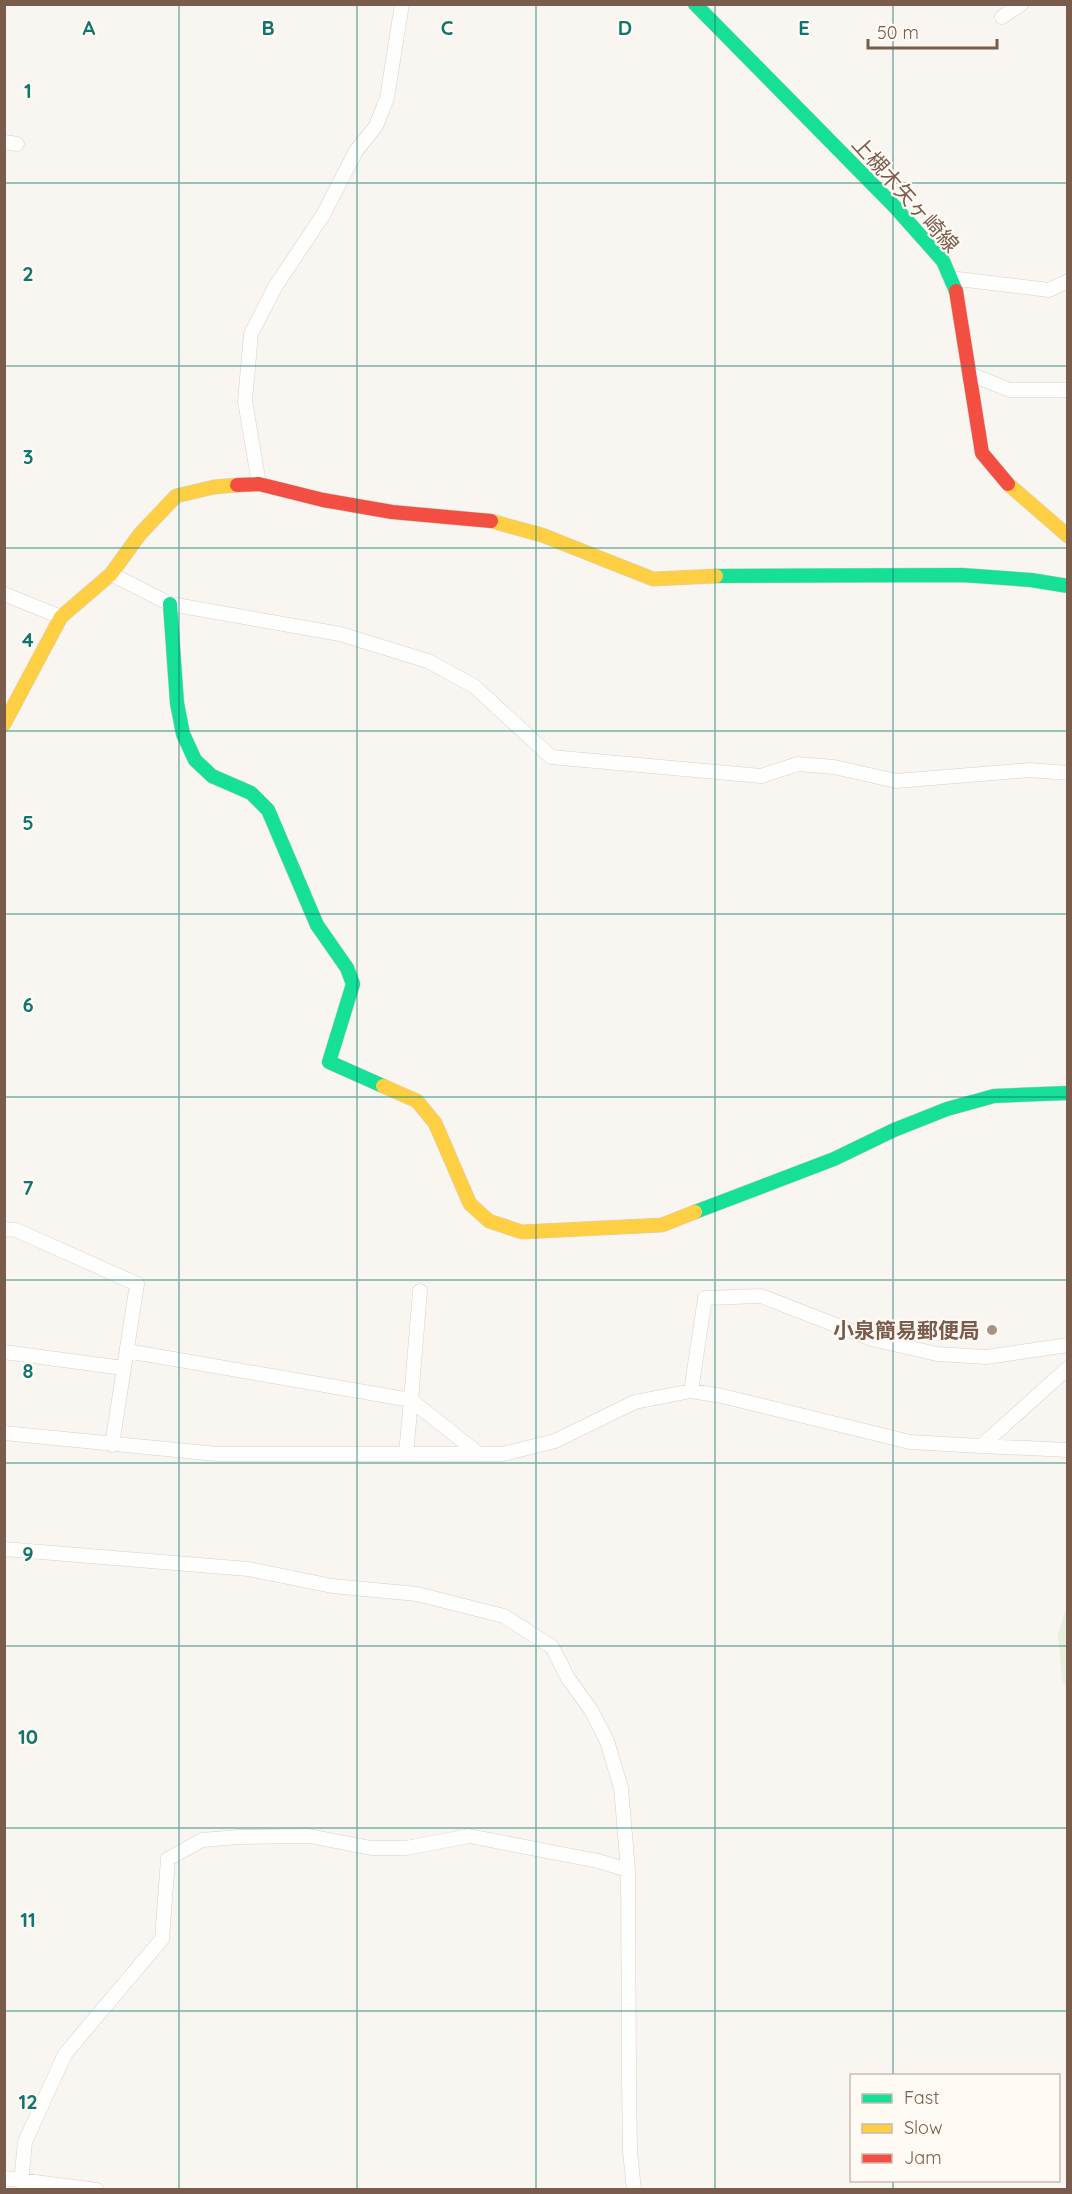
<svg xmlns="http://www.w3.org/2000/svg" width="1072" height="2194" viewBox="0 0 1072 2194" font-family="Quicksand,'Noto Sans JP',sans-serif">
<style>
.green{fill:#e7f0db}
.lines{fill:none;stroke-linecap:round;stroke-linejoin:round}
.street-casing{stroke:#d7d1cb;stroke-width:15}
.fast-casing{stroke:#d9d2cb;stroke-width:15}
.slow-casing{stroke:#d9d2cb;stroke-width:15}
.jam-casing{stroke:#d9d2cb;stroke-width:15}
.street{stroke:#fefefd;stroke-width:14}
.fast{stroke:#16e098;stroke-width:14}
.slow{stroke:#ffcf43;stroke-width:14}
.jam{stroke:#f24e42;stroke-width:14}
.grid{fill:none;stroke:#0f766e;stroke-width:1.5;stroke-opacity:0.55}
.poi-dot{fill:#a69286;stroke:#fffaf3;stroke-width:2}
.labels{text-anchor:middle;dominant-baseline:central;stroke-width:4.5;stroke-linejoin:round;paint-order:stroke}
.street-label{font-size:21px;fill:#7a5c4d;stroke:#fffaf3}
.poi-label{font-size:21px;font-weight:bold;fill:#7a5c4d;stroke:#fffaf3;text-anchor:end}
.grid-label{font-size:20px;text-anchor:middle;font-weight:bold;fill:#0f766e;stroke:#fffaf3;stroke-width:4.5;stroke-linejoin:round;paint-order:stroke}
</style>
<rect width="100%" height="100%" fill="#f9f5f0"/>
<!-- green -->
<path class="green" d="M 1067,1606 L 1067,1690 L 1062,1680 L 1058,1634 Z"/>
<g class="lines">
<!-- street casing -->
<g class="street-casing">
<path id="street" d="M 1002,17 L 1021,4
M 4,142 L 17,144
M 950,278 L 1049,290 L 1068,281
M 970,374 L 1010,390 L 1068,390
M 259,484 L 245,401 L 251,334 L 275,287 L 323,215 L 356,151 L 376,126 L 387,98 L 402,4
M 111,574 L 170,604 L 340,634 L 428,661 L 474,686 L 551,757 L 761,776 L 798,764 L 834,767 L 896,781 L 1030,770 L 1068,773
M 4,594 L 61,617
M 4,1229 L 16,1230 L 137,1284 L 112,1445
M 420,1291 L 411,1400 L 479,1454
M 127,1351 L 411,1400 L 406,1454
M 4,1352 L 123,1368
M 691,1391 L 705,1298 L 761,1296 L 872,1339 L 937,1354 L 986,1357 L 1068,1345
M 4,1433 L 217,1454 L 503,1454 L 555,1441 L 635,1402 L 691,1391 L 722,1396 L 910,1442 L 981,1446 L 1068,1368
M 981,1446 L 1068,1450
M 4,1549 L 248,1569 L 332,1586 L 417,1594 L 504,1616 L 552,1647 L 568,1678 L 591,1710 L 607,1741 L 621,1788 L 628,1870 L 629,2078 L 630,2151 L 634,2190
M 4,2178 L 97,2190
M 21,2182 L 25,2142 L 65,2054 L 162,1939 L 168,1859 L 202,1840 L 239,1837 L 309,1836 L 371,1848 L 406,1848 L 469,1836 L 598,1861 L 628,1870"/>
</g>
<!-- fast casing -->
<g class="fast-casing">
<path id="fast" d="M 695,4 L 895,207 L 943,261 L 956,291
M 716,576 L 962,575 L 1031,580 L 1068,586
M 170,604 L 177,703 L 183,734 L 195,760 L 212,776 L 251,793 L 268,810 L 317,925 L 347,968 L 353,984 L 329,1062 L 383,1086
M 695,1212 L 834,1159 L 894,1130 L 947,1109 L 994,1096 L 1068,1093"/>
</g>
<!-- slow casing -->
<g class="slow-casing">
<path id="slow" d="M 1008,484 L 1068,536
M 491,521 L 542,535 L 653,579 L 716,576
M 4,724 L 61,617 L 111,574 L 140,534 L 176,496 L 214,487 L 237,485
M 383,1086 L 417,1101 L 435,1123 L 470,1204 L 489,1221 L 522,1232 L 662,1225 L 695,1212"/>
</g>
<!-- jam casing -->
<g class="jam-casing">
<path id="jam" d="M 956,291 L 982,453 L 1008,484
M 237,485 L 259,484 L 323,500 L 392,512 L 491,521"/>
</g>
<!-- street -->
<use href="#street" class="street"/>
<!-- fast -->
<use href="#fast" class="fast"/>
<!-- slow -->
<use href="#slow" class="slow"/>
<!-- jam -->
<use href="#jam" class="jam"/>
</g>
<!-- grid -->
<path class="grid" d="M 179,4 L 179,2190M 357,4 L 357,2190M 536,4 L 536,2190M 715,4 L 715,2190M 893,4 L 893,2076M 4,183 L 1068,183M 4,366 L 1068,366M 4,548 L 1068,548M 4,731 L 1068,731M 4,914 L 1068,914M 4,1097 L 1068,1097M 4,1280 L 1068,1280M 4,1463 L 1068,1463M 4,1646 L 1068,1646M 4,1828 L 1068,1828M 4,2011 L 1068,2011M 893,2180 L 893,2190"/>
<!-- markers -->
<circle class="poi-dot" cx="992" cy="1330" r="6"/>
<g class="labels">
<!-- street labels -->
<g class="street-label">
<text transform="translate(906 194) rotate(48)">上槻木矢ヶ崎線</text>
</g>
<!-- poi labels -->
<g class="poi-label">
<text x="980" y="1330">小泉簡易郵便局</text>
</g>
</g>
<g class="grid-label">
<text x="89" y="35">A</text>
<text x="268" y="35">B</text>
<text x="447" y="35">C</text>
<text x="625" y="35">D</text>
<text x="804" y="35">E</text>
<text x="28" y="98">1</text>
<text x="28" y="281">2</text>
<text x="28" y="464">3</text>
<text x="28" y="647">4</text>
<text x="28" y="830">5</text>
<text x="28" y="1012">6</text>
<text x="28" y="1195">7</text>
<text x="28" y="1378">8</text>
<text x="28" y="1561">9</text>
<text x="28" y="1744">10</text>
<text x="28" y="1927">11</text>
<text x="28" y="2109">12</text>
</g>
<!-- border -->
<rect width="1072" height="2194" fill="none" stroke="#7a5c4d" stroke-width="12"/>
<!-- legend -->
<rect x="850" y="2074" width="210" height="108" fill="#fffaf3" stroke="#cabbb1" stroke-width="1.5"/>
<rect x="862" y="2094" width="30" height="9" fill="#16e098" stroke="#cabbb1" stroke-width="1.5"/>
<text x="904" y="2104" font-size="18" fill="#7a5c4d">Fast</text>
<rect x="862" y="2124" width="30" height="9" fill="#ffcf43" stroke="#cabbb1" stroke-width="1.5"/>
<text x="904" y="2134" font-size="18" fill="#7a5c4d">Slow</text>
<rect x="862" y="2154" width="30" height="9" fill="#f24e42" stroke="#cabbb1" stroke-width="1.5"/>
<text x="904" y="2164" font-size="18" fill="#7a5c4d">Jam</text>
<!-- scale -->
<path d="M868 39v9h129v-9" fill="none" stroke="#7a5c4d" stroke-width="3"/>
<text x="877" y="39" font-size="18" fill="#7a5c4d" stroke="#fffaf3" stroke-width="4.5" paint-order="stroke">50 m</text>
</svg>
